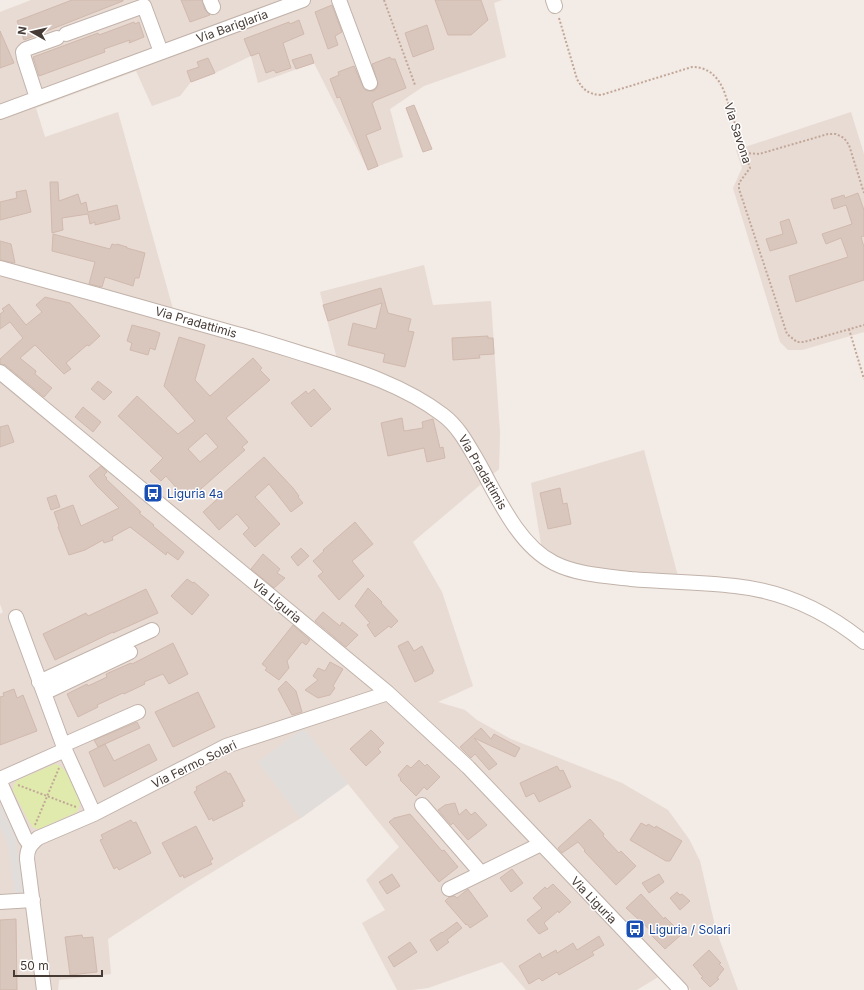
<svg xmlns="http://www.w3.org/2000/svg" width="864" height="990" viewBox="0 0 864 990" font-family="Inter,sans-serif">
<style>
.residential{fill:#e8dbd3}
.green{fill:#dfeaac}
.parking{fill:#e1dddb}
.building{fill:#d9c6bd;stroke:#d1b9ad;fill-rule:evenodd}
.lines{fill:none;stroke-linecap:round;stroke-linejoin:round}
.minor-casing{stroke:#c2b3aa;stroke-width:16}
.path{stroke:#c2a798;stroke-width:2;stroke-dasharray:2 2;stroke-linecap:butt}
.minor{stroke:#fff;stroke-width:14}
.labels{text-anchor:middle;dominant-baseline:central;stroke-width:3;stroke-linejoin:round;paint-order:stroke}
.street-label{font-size:12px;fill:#463a34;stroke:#fff}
.transit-label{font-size:12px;fill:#164399;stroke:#fff;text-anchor:start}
</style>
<rect width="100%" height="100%" fill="#f3ebe5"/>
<!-- residential -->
<path class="residential" d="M 31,0 L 502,0 L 494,3 L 506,57 L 424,86 L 390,109 L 403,157 L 368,170 L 314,63 L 258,83 L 251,56 L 215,73 L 191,82 L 180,96 L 152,106 L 136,71 L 36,108 L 45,137 L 118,112 L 173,309 L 337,359 L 320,292 L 424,265 L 433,305 L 491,301 L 500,433 L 499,469 L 413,542 L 442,592 L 473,686 L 438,702 L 465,710 L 477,720 L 511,739 L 622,783 L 668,810 L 689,839 L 700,861 L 716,930 L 738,990 L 691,990 L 671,969 L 637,990 L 526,990 L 502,962 L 428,988 L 412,990 L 397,990 L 362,923 L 385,910 L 366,880 L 399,847 L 348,784 L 301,818 L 188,887 L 108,939 L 111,974 L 59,980 L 58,990 L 0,990 L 0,614 L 3,612 L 0,604 L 0,12 Z
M 851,112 L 864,154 L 864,332 L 802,350 L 788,350 L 780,342 L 733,188 L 742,168 L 736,150 Z
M 644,450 L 678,576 L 598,572 L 568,566 L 542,550 L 531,483 Z"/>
<!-- green -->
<path class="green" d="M 55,764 C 68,766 75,791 80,802 L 79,808 L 77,812 L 39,829 L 34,828 L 31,825 L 13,791 L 14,784 L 18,780 Z"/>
<!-- parking -->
<path class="parking" d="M 303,728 L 348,784 L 301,818 L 258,762 Z
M 0,804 L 16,839 L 23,894 L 15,894 L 7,842 L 0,827 Z"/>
<!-- building -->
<path class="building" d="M 72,0 L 123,0 L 123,1 L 24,40 L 17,21 Z
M 181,0 L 202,0 L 205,10 L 210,15 L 190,22 Z
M 435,0 L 481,0 L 488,20 L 471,35 L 448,35 Z
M 332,5 L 342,32 L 335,36 L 338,45 L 328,49 L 315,12 Z
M 299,20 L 304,34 L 283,43 L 291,68 L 276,73 L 274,70 L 266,73 L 259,53 L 251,56 L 244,39 L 289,22 L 290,24 Z
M 134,22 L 135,24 L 139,22 L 144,37 L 129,43 L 130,40 L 104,49 L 105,52 L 39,76 L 33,57 L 98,33 L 99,35 Z
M 427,25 L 434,49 L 413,57 L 405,33 Z
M 0,31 L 14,63 L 0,68 Z
M 311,54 L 314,63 L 296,69 L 292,60 Z
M 390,57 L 391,59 L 395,59 L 406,88 L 374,101 L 374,102 L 372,103 L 381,129 L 366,135 L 378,166 L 368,170 L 340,97 L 337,98 L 330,79 L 339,75 L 338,72 L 354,66 L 364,89 L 368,91 L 373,91 L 376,89 L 378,84 L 372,64 Z
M 208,58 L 215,73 L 191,82 L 187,71 L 199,67 L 197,62 Z
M 414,105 L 432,149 L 423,152 L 406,108 Z
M 50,182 L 58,182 L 59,201 L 78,194 L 81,204 L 86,202 L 88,212 L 117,205 L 120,219 L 95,225 L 95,222 L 90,224 L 88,214 L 62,218 L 63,230 L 52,233 Z
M 26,190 L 31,212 L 0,220 L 0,202 L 17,198 L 16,192 Z
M 858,193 L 864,210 L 864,236 L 861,237 L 864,247 L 864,280 L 796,302 L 789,276 L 848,257 L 841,238 L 826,244 L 822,234 L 852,224 L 846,205 L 834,209 L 831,199 L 844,195 L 845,198 Z
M 789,219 L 797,243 L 770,251 L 766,239 L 783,234 L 780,222 Z
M 53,234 L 110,249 L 112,244 L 116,245 L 117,244 L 127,247 L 127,248 L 145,253 L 139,278 L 135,278 L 133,286 L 105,277 L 102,287 L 89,284 L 95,262 L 52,251 Z
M 0,241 L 11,244 L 15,263 L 0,260 Z
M 381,288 L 388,313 L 411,319 L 408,331 L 414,332 L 405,367 L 383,362 L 385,354 L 348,345 L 353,323 L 376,329 L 382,303 L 328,321 L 323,305 Z
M 45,297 L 70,303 L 100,336 L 89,346 L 87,345 L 66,363 L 71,369 L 64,374 L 35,345 L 20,358 L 36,371 L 35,374 L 52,388 L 44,397 L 5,365 L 0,364 L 0,359 L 23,338 L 10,322 L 0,329 L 0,314 L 4,311 L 2,309 L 9,304 L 26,325 L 42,312 L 36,305 Z
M 132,325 L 155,331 L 160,333 L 155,350 L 150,348 L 148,355 L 130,350 L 132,343 L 127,341 Z
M 488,336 L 488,338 L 493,338 L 494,354 L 479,355 L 480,358 L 453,360 L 452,338 Z
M 179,337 L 205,345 L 195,380 L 210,396 L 253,358 L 262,368 L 260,370 L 270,380 L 226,418 L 248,442 L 242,447 L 245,450 L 194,495 L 192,493 L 186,499 L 166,476 L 161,481 L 150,471 L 163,458 L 118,416 L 137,396 L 178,434 L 195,421 L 164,386 ZM 206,433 L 218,447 L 200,462 L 188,449 Z
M 98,381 L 112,392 L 104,400 L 91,389 Z
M 314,389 L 331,409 L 311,427 L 291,403 L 306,391 L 308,394 Z
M 83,407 L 101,422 L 93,432 L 75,417 Z
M 402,418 L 404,431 L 423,428 L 422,422 L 433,419 L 440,448 L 443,447 L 445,458 L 427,462 L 424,448 L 388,456 L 381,423 Z
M 8,425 L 14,442 L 0,447 L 0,427 Z
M 264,457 L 293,488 L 299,496 L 298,497 L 303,503 L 291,512 L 269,484 L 255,497 L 280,524 L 255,547 L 243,534 L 249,528 L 237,514 L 219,530 L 203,512 Z
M 101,466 L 107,472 L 104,475 L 107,478 L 106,479 L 141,512 L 139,513 L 154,525 L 153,526 L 184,552 L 178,560 L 167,552 L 166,555 L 130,527 L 112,537 L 113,540 L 104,543 L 103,540 L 85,550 L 69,555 L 58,527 L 59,526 L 54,512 L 73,505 L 81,526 L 119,508 L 96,485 L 89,476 Z
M 560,488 L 563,504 L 567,503 L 571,524 L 548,529 L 540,493 Z
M 56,495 L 60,507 L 51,510 L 47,498 Z
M 355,522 L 373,544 L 352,561 L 364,576 L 339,600 L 318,576 L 323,572 L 313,561 L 324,551 L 323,550 Z
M 301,548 L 309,556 L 298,566 L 291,557 Z
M 263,554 L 280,569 L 277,573 L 285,578 L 274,588 L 251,569 Z
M 187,579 L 193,583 L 194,582 L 209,595 L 192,615 L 171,596 Z
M 368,588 L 382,602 L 381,603 L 398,621 L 391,628 L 389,626 L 375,637 L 367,625 L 370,623 L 355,606 Z
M 146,589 L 158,613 L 113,633 L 113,632 L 55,660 L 43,634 L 86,613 L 88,616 Z
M 323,612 L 340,626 L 342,622 L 358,635 L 346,647 L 315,621 Z
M 293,625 L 310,640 L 306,645 L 302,642 L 287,661 L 289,668 L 279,680 L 265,670 L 267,668 L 262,664 Z
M 408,641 L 414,651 L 422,646 L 434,671 L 432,672 L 433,673 L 415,682 L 398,646 Z
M 173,643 L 188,674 L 169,684 L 163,674 L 144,682 L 145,684 L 124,694 L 123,693 L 97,705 L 98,707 L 78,717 L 67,694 L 87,684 L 88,686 L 107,677 L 106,674 L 131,663 L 132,664 Z
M 330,662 L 343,669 L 333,686 L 335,688 L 330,695 L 318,698 L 305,690 L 318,680 L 313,676 L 318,668 L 325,671 Z
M 286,681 L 296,691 L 302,712 L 292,715 L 278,689 Z
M 14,689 L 17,698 L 23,695 L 37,731 L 0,745 L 0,697 L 4,696 L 3,693 Z
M 198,692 L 215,727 L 173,747 L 155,712 Z
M 137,722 L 140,728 L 105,744 L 114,761 L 149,744 L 157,760 L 104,787 L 89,752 L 105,744 L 98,747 L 94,740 Z
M 481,728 L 491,739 L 494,734 L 520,748 L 515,757 L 474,738 L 497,764 L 489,770 L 475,754 L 471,758 L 460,747 Z
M 371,730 L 384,743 L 378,749 L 381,752 L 366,766 L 350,749 Z
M 419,760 L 425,766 L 427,764 L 440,777 L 427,790 L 424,787 L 416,796 L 400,780 L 401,779 L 398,775 L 407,765 L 411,768 Z
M 557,766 L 560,771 L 563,770 L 571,787 L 539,802 L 534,793 L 526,797 L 520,783 Z
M 226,771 L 228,774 L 230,773 L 245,801 L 242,802 L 243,806 L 213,821 L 212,818 L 209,820 L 194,792 L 197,790 L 196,787 Z
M 455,803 L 459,815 L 466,809 L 471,815 L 475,812 L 487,825 L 468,840 L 453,823 L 451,825 L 438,810 L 445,805 Z
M 410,814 L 442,851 L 444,850 L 458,867 L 439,882 L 389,822 L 394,818 Z
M 590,819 L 604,834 L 603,836 L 619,853 L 621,851 L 636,866 L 616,885 L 584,851 L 585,850 L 578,842 L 562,853 L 558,848 Z
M 131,820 L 133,823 L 136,822 L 151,853 L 119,870 L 117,867 L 114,869 L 100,840 L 103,839 L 101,835 Z
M 641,823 L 647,826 L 648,824 L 655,828 L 656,826 L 682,841 L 670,861 L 666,861 L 630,840 Z
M 196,826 L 213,859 L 210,861 L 212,864 L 184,878 L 183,875 L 180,877 L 162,843 Z
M 512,869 L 523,883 L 511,892 L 500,878 Z
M 392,874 L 400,886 L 387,894 L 379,882 Z
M 659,874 L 664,882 L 649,893 L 642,883 Z
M 553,884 L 571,902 L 559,913 L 558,911 L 544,923 L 548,929 L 539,934 L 527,920 L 542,908 L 533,898 L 545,887 L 547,889 Z
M 468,889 L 488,916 L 470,928 L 467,924 L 466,925 L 445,901 L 449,897 L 455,896 L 457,898 Z
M 677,892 L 680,895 L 682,894 L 690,901 L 680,910 L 670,898 Z
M 641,894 L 664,919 L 665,917 L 682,934 L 665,949 L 649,933 L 651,931 L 626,908 Z
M 16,919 L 17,990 L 0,990 L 0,920 Z
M 457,922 L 462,928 L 447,940 L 449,942 L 437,951 L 430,940 L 442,932 L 442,933 Z
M 82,935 L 83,938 L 93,937 L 97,972 L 70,975 L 65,937 Z
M 599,936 L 604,945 L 592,952 L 594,955 L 559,975 L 557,972 L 542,981 L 539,978 L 529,984 L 519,966 L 540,953 L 542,958 L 556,950 L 557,953 L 573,943 L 577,950 Z
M 410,942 L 417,952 L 394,967 L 388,957 Z
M 709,950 L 721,963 L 719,964 L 724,969 L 717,978 L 719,979 L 710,987 L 701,978 L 703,977 L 699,973 L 699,972 L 693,965 Z"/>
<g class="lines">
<!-- minor casing -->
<g class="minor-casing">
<path id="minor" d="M 210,0 L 213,7
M 339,0 L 370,83
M 553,0 L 555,6
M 66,34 L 144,6 L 161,52
M 37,98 L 24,58 L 23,52 L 26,49 L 57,38
M 0,112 L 303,0
M 0,268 C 78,289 155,311 233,333 C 260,340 287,349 313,357 C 358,371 405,386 443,415 C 459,427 468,445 478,462 C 497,496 518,545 554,563 C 578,575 606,576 631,579 C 666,582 700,582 735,586 C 784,591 826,611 864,642
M 0,372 L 388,693 L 468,767 L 681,990
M 16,617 L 65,750 L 94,814
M 39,682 L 152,630
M 44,693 L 130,652
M 63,745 L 138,712
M 0,779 L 65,750
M 0,782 L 25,838 L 30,845
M 422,805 L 481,873
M 449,889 L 541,844
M 0,902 L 33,900
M 44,990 L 27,859 C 27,849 30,845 38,838 L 94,814 L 226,746 L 388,693"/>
</g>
<!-- path -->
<path class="path" d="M 384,0 L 415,85
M 559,18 L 577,79 C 583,90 588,94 601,95 L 692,67 C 709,67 718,77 724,91 L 750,168 L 739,183 L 739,189 L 787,334 L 797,342 L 804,342 L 864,325
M 745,153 L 759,154 L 828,134 L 836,134 L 844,138 L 849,145 L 864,193
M 849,329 L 864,379
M 18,785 L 76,807
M 35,825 L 59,768"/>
<!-- minor -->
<use href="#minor" class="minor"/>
</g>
<!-- icons -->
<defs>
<g id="bus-square" transform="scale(1)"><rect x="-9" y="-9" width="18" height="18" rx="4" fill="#1a4fb4" stroke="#fff"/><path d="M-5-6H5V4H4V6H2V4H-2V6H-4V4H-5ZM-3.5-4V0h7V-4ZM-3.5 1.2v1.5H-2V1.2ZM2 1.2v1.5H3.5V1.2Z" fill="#fff"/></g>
</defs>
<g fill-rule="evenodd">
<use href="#bus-square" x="153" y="493"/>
<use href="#bus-square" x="635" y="929"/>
</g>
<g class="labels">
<!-- street labels -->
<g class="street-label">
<text transform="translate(232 26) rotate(-20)">Via Bariglaria</text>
<text transform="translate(738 133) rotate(72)">Via Savona</text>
<text transform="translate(196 322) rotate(16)">Via Pradattimis</text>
<text transform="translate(483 472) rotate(60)">Via Pradattimis</text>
<text transform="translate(277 601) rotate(40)">Via Liguria</text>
<text transform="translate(194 764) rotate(-26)">Via Fermo Solari</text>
<text transform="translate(594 900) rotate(46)">Via Liguria</text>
</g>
<!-- transit labels -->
<g class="transit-label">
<text x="167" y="493">Liguria 4a</text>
<text x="649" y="929">Liguria / Solari</text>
</g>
</g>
<!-- north arrow -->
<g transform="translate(32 32) rotate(278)" stroke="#ffffff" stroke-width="3" paint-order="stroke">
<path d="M0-3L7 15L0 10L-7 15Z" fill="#463a34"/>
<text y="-6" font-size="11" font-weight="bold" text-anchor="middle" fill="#463a34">N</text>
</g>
<!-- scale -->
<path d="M14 970v6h88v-6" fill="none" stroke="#463a34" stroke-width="2"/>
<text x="20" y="970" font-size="12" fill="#463a34" stroke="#ffffff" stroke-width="3" paint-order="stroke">50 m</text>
</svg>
